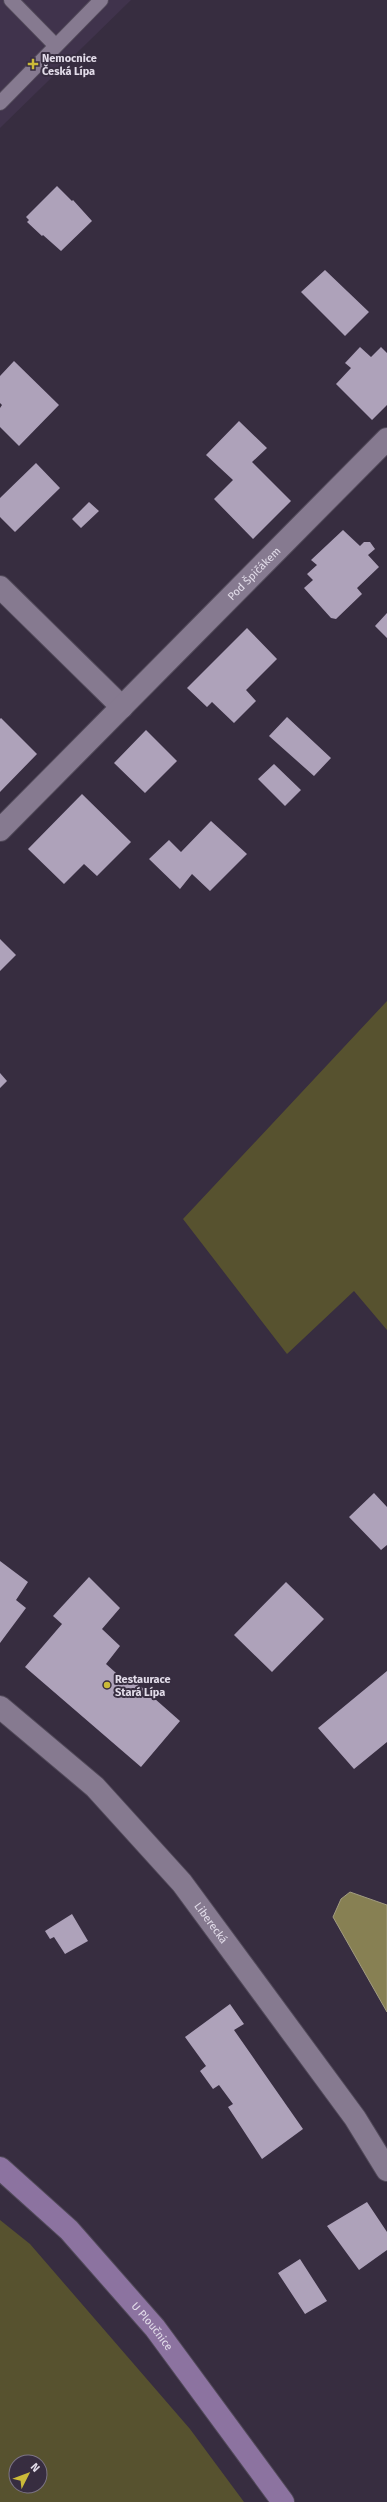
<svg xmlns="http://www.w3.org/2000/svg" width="387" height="2502" viewBox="0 0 387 2502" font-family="'Fira Sans',sans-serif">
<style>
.built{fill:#40334c}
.green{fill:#57522f;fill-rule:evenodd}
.water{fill:#878053;stroke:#a29c80}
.building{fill:#aea2ba}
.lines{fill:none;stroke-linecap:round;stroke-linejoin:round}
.lane-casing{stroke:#514959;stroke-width:16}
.street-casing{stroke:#514959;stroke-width:24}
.secondary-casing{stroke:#514959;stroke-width:24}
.lane{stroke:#867a90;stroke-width:14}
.street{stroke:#867a90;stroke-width:22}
.secondary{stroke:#8c73a0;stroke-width:22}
.poi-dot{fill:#cbba39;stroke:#372d40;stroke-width:1.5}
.labels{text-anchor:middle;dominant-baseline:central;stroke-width:4;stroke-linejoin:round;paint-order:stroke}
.poi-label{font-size:11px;font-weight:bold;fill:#e2dce9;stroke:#372d40;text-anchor:start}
.street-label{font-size:11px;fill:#e2dce9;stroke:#372d40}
</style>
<rect width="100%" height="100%" fill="#372d40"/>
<!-- built -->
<path class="built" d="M 0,0 L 131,0 L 0,128 Z"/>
<!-- green -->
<path class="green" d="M 387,1001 L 387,1330 L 354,1291 L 287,1354 L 183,1219 Z
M 0,2220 L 30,2244 L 190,2429 L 244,2502 L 0,2502 ZM 16,2462 L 40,2462 L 40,2486 L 16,2486 Z"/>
<!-- water -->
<path class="water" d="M 350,1892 L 387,1905 L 387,2012 L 333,1917 L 341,1899 Z"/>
<!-- building -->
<path class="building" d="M 57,186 L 72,201 L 73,200 L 92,221 L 61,251 L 43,235 L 42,236 L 27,222 L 29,220 L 26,217 Z
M 325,270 L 369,312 L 345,336 L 301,292 Z
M 360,347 L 371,357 L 381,347 L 387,353 L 387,405 L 372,420 L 336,384 L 351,368 L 345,363 Z
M 14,361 L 59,405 L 19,446 L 0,427 L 0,408 L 2,405 L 0,403 L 0,376 Z
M 239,421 L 267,448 L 252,462 L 291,501 L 253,539 L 214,499 L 233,480 L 206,455 Z
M 36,463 L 60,488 L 15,532 L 0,517 L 0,498 Z
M 89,502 L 99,511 L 81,528 L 72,519 Z
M 343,530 L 360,546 L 364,542 L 370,542 L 375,549 L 368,555 L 379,567 L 357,588 L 362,594 L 336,619 L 331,618 L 304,588 L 313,580 L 307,574 L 317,565 L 311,560 Z
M 387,613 L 387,638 L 375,626 Z
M 247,628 L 277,659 L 246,690 L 256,701 L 234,723 L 212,702 L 207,707 L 187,688 Z
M 287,717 L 331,758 L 314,776 L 269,736 Z
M 1,718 L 37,754 L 0,792 L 0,719 Z
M 146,730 L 177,761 L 145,793 L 114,763 Z
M 274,764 L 301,790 L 285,806 L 258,779 Z
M 82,794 L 131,842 L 97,876 L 84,864 L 64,884 L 28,849 Z
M 211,821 L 247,854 L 210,891 L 192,874 L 180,889 L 149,859 L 169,840 L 181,852 Z
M 0,939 L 16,955 L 0,971 Z
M 0,1073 L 7,1081 L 0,1088 Z
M 374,1493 L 387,1507 L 387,1545 L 381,1550 L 349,1517 Z
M 0,1561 L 28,1582 L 16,1600 L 26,1608 L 0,1643 Z
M 89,1577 L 120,1608 L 102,1629 L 120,1646 L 106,1664 L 125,1681 L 129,1676 L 180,1721 L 141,1767 L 25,1667 L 62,1624 L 53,1616 Z
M 286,1582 L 324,1619 L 272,1672 L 234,1635 Z
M 387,1671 L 387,1742 L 354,1769 L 318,1728 Z
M 72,1914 L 88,1941 L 65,1954 L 54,1937 L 50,1939 L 45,1931 Z
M 230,2004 L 244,2024 L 234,2030 L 303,2129 L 262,2159 L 228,2107 L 233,2104 L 219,2085 L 213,2089 L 200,2071 L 206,2066 L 185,2037 Z
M 367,2202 L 387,2232 L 387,2250 L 359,2270 L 327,2226 Z
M 300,2259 L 327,2301 L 305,2314 L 278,2273 Z"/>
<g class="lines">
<!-- lane casing -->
<g class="lane-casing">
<path id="lane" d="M 56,46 L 101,0
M 0,103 L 56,46 L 11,0"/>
</g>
<!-- street casing -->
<g class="street-casing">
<g id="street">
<path d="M 0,587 L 122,707"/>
<path id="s1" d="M 0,830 L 387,439"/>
<path id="s2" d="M 0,1707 L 95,1787 L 182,1883 L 355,2118 L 387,2170"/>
</g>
</g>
<!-- secondary casing -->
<g class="secondary-casing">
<g id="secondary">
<path id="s3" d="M 0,2168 L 69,2230 L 155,2328 L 283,2502"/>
</g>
</g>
<!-- lane -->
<use href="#lane" class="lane"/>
<!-- street -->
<use href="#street" class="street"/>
<!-- secondary -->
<use href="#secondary" class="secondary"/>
</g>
<!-- markers -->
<g class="poi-dot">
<path d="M31 58h4v4h4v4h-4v4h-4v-4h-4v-4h4z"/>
<circle cx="107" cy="1685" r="4"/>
</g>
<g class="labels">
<!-- poi labels -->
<g class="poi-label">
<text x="42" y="58">Nemocnice<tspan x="42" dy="13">Česká Lípa</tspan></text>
<text x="115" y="1679">Restaurace<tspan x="115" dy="13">Stará Lípa</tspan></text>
</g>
<!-- street labels -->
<g class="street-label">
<text stroke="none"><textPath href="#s1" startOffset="361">Pod Špičákem</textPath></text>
<text stroke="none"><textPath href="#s2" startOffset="303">Liberecká</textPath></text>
<text stroke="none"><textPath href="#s3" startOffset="220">U Ploučnice</textPath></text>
</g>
</g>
<!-- north arrow -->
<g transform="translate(28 2474) rotate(48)"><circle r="19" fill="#372d40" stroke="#7b7384"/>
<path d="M0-3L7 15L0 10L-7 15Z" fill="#cbba39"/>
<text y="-6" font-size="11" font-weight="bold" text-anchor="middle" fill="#e2dce9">N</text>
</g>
</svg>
